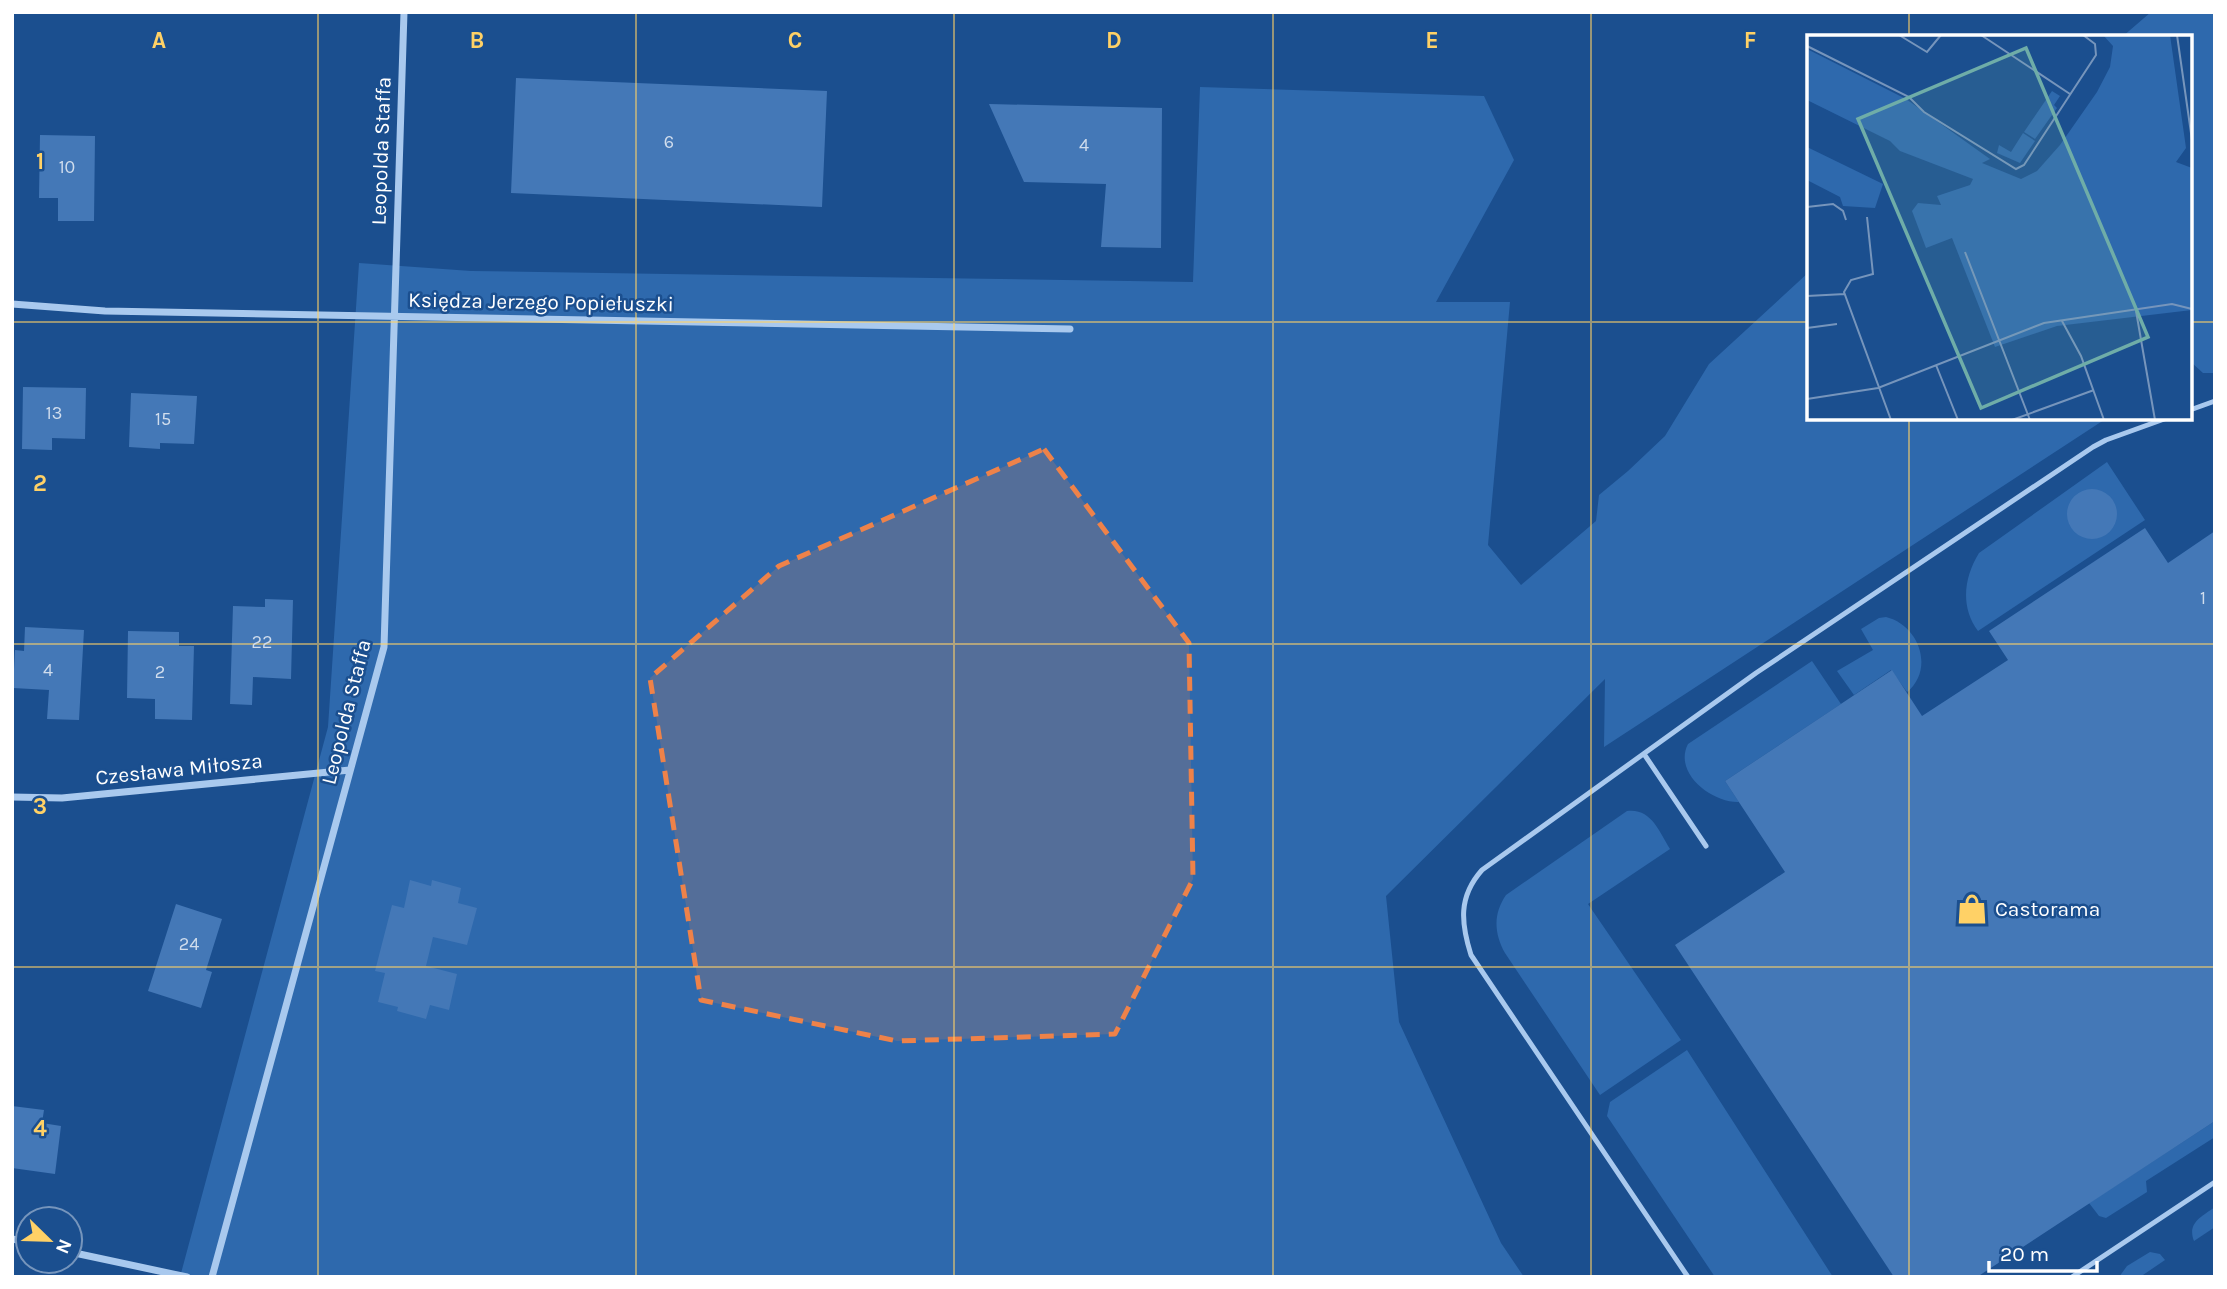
<svg xmlns="http://www.w3.org/2000/svg" width="2227" height="1289" viewBox="0 0 2227 1289" font-family="Karla,sans-serif">
<style>
.green{fill:#2e69ad}
.building{fill:#4478b7}
.lines{fill:none;stroke-linecap:round;stroke-linejoin:round}
.service{stroke:#a9c9ee;stroke-width:5}
.minor{stroke:#a9c9ee;stroke-width:7}
.marked{fill:#ee8249;fill-opacity:0.2;stroke:#ee8249;stroke-width:5;stroke-dasharray:14 9;stroke-linejoin:round}
.grid{fill:none;stroke:#ffd166;stroke-width:2;stroke-opacity:0.55}
.labels{text-anchor:middle;dominant-baseline:central;stroke-width:5;stroke-linejoin:round;paint-order:stroke}
.number-label{font-size:18px;fill:#d0dded}
.street-label{font-size:21px;fill:#fff;stroke:#1b4f8f}
.poi-label{font-size:21px;fill:#fff;stroke:#1b4f8f;text-anchor:start}
.inset-road{fill:none;stroke:#7695bc;stroke-width:2}
.view{fill:#6fada8;fill-opacity:0.15;stroke:#6fada8;stroke-width:3.5}
.inset-edge{fill:none;stroke:#fff;stroke-width:3.5}
.grid-label{font-size:23px;text-anchor:middle;font-weight:bold;fill:#ffd166;stroke:#1b4f8f;stroke-width:5;stroke-linejoin:round;paint-order:stroke}
</style>
<rect width="100%" height="100%" fill="#1b4f8f"/>
<!-- green -->
<path class="green" d="M 2151,12 L 2215,12 L 2215,373 L 2203,373 L 2192,363 L 2190,363 L 2190,37 L 2122,37 Z
M 1200,87 L 1484,96 L 1514,160 L 1436,302 L 1510,302 L 1488,545 L 1521,585 L 1596,521 L 1599,495 L 1628,471 L 1665,436 L 1709,364 L 1809,272 L 1809,418 L 2107,418 L 1604,747 L 1605,679 L 1386,896 L 1399,1022 L 1501,1243 L 1524,1277 L 180,1277 L 328,727 L 359,263 L 471,271 L 1193,282 Z
M 2107,462 L 2145,520 L 1978,631 C 1960,607 1964,577 1979,553 Z
M 1886,617 C 1919,625 1935,669 1907,692 L 1891,670 L 1854,695 L 1837,671 L 1873,650 L 1861,629 L 1879,618 Z
M 1812,661 L 1841,704 L 1725,781 L 1739,802 C 1712,803 1673,773 1688,744 Z
M 1627,811 C 1651,808 1659,831 1670,849 L 1588,904 L 1681,1040 L 1600,1095 L 1505,953 C 1494,933 1493,914 1506,895 Z
M 1687,1050 L 1833,1277 L 1715,1277 L 1607,1116 L 1610,1102 Z
M 2215,1121 L 2215,1137 L 2146,1181 L 2147,1192 L 2106,1218 L 2099,1216 L 2089,1203 Z
M 2215,1207 L 2215,1227 L 2194,1241 C 2187,1223 2201,1217 2215,1207 Z
M 2150,1252 L 2160,1254 L 2165,1260 L 2140,1277 L 2119,1277 L 2127,1266 Z"/>
<!-- building -->
<path class="building" d="M 516,78 L 827,91 L 822,207 L 511,193 Z
M 989,104 L 1162,108 L 1161,248 L 1101,247 L 1106,184 L 1024,182 Z
M 40,135 L 95,136 L 94,221 L 58,221 L 58,198 L 39,198 Z
M 23,387 L 86,388 L 85,439 L 52,438 L 52,450 L 22,449 Z
M 131,393 L 197,396 L 194,444 L 160,443 L 160,449 L 129,447 Z
M2067 514a25 25 0 1 1 50 0a25 25 0 1 1-50 0Z
M 2145,528 L 2168,563 L 2215,531 L 2215,1121 L 1977,1277 L 1894,1277 L 1675,945 L 1785,872 L 1725,781 L 1892,670 L 1922,716 L 2008,660 L 1989,631 Z
M 265,599 L 293,600 L 291,679 L 253,677 L 252,705 L 230,704 L 233,606 L 265,607 Z
M 25,627 L 84,630 L 79,720 L 47,719 L 49,690 L 13,688 L 15,650 L 24,651 Z
M 128,631 L 179,632 L 179,646 L 194,646 L 192,720 L 155,719 L 155,699 L 127,698 Z
M 410,880 L 431,886 L 432,880 L 461,888 L 458,903 L 477,908 L 467,945 L 433,937 L 426,966 L 457,974 L 449,1010 L 430,1005 L 426,1019 L 397,1011 L 398,1007 L 378,1002 L 385,973 L 375,971 L 392,905 L 404,908 Z
M 176,904 L 222,919 L 206,970 L 212,972 L 201,1008 L 148,991 Z
M 12,1106 L 44,1110 L 42,1123 L 61,1126 L 55,1174 L 12,1168 Z"/>
<g class="lines">
<!-- service -->
<path class="service" d="M 2190,410 L 2215,401
M 1644,754 L 1706,846
M 1688,1277 L 1471,955 C 1461,923 1458,897 1482,870 L 1756,673 L 2093,447 L 2106,440 L 2167,418
M 2072,1277 L 2215,1182"/>
<!-- minor -->
<path class="minor" d="M 12,304 L 105,311 L 1070,329
M 12,797 L 62,798 L 350,770
M 12,1239 L 28,1242
M 70,1252 L 187,1277
M 212,1277 L 384,647 L 404,12"/>
</g>
<!-- marked area -->
<path class="marked" d="M 1044,449 L 1189,643 L 1193,879 L 1115,1034 L 897,1041 L 701,1000 L 650,678 L 779,566 Z"/>
<!-- grid -->
<path class="grid" d="M 318,12 L 318,1277M 636,12 L 636,1277M 954,12 L 954,1277M 1273,12 L 1273,1277M 1591,12 L 1591,1277M 1909,12 L 1909,37M 12,322 L 1809,322M 2190,322 L 2215,322M 1909,418 L 1909,1277M 12,644 L 2215,644M 12,967 L 2215,967"/>
<!-- icons -->
<defs>
<g id="shop-bare" transform="scale(2.415)"><path d="M-5-2.5h2.3a2.7 3.5 0 0 1 5.4 0H5L5.5 6h-11ZM-1.5-2.5h3a1.5 2.3 0 0 0-3 0Z" fill="#ffd166" stroke="#1b4f8f" stroke-width="2.5" paint-order="stroke"/></g>
</defs>
<g fill-rule="evenodd">
<use href="#shop-bare" x="1972" y="909"/>
</g>
<g class="labels">
<!-- number labels -->
<g class="number-label">
<text x="669" y="142">6</text>
<text x="1084" y="145">4</text>
<text x="67" y="167">10</text>
<text x="54" y="413">13</text>
<text x="163" y="419">15</text>
<text x="2203" y="598">1</text>
<text x="262" y="642">22</text>
<text x="48" y="670">4</text>
<text x="160" y="672">2</text>
<text x="189" y="944">24</text>
</g>
<!-- street labels -->
<g class="street-label">
<text transform="translate(381 151) rotate(-88)">Leopolda Staffa</text>
<text transform="translate(541 302) rotate(1)">Księdza Jerzego Popiełuszki</text>
<text transform="translate(346 712) rotate(-76)">Leopolda Staffa</text>
<text transform="translate(179 769) rotate(-6)">Czesława Miłosza</text>
</g>
<!-- poi labels -->
<g class="poi-label">
<text x="1995" y="909">Castorama</text>
</g>
</g>
<!-- overview -->
<g transform="translate(1807 35)">
<rect width="385" height="385" fill="#1b4f8f"/>
<path d="M 296,0 L 363,0 L 379,113 L 369,127 L 385,133 L 385,275 L 250,291 L 188,312 L 145,203 L 119,213 L 105,176 L 111,168 L 134,170 L 130,161 L 163,150 L 166,144 L 93,116 L 83,106 L 0,65 L 0,14 L 99,64 L 183,124 L 175,128 L 214,144 L 230,136 L 253,110 L 290,57 L 303,32 L 306,11 ZM 245,56 L 253,61 L 247,70 L 250,73 L 228,104 L 217,97 ZM 216,98 L 228,106 L 213,128 L 190,118 L 192,110 L 204,117 ZM 0,112 L 76,149 L 68,173 L 36,171 L 33,162 L 0,145 Z" fill="#2e69ad"/>
<path class="inset-road" d="M 92,0 L 120,17 L 134,0M 174,0 L 263,59M 370,0 L 385,105M 0,11 L 102,62 L 117,77 L 209,134 L 217,130 L 289,20 L 288,9 L 276,0M 0,172 L 26,169 L 36,176 L 39,185M 60,182 L 66,239 L 44,245 L 37,257 L 84,385M 158,217 L 223,385M 0,261 L 38,259M 329,276 L 348,385M 255,286 L 274,321 L 297,385M 0,293 L 30,289M 129,330 L 151,385M 0,364 L 71,353 L 237,288 L 365,269 L 385,274M 205,385 L 287,355"/>
<path class="view" d="M 219,13 L 341,302 L 174,373 L 51,84 Z"/>
<rect width="385" height="385" class="inset-edge"/>
</g>
<g class="grid-label">
<text x="159" y="48">A</text>
<text x="477" y="48">B</text>
<text x="795" y="48">C</text>
<text x="1114" y="48">D</text>
<text x="1432" y="48">E</text>
<text x="1750" y="48">F</text>
<text x="40" y="169">1</text>
<text x="40" y="491">2</text>
<text x="40" y="814">3</text>
<text x="40" y="1136">4</text>
</g>
<!-- border -->
<rect width="2227" height="1289" fill="none" stroke="#ffffff" stroke-width="28"/>
<!-- north arrow -->
<g transform="translate(49 1240) rotate(113)"><circle r="33" fill="#1b4f8f" stroke="#7695bc" stroke-width="2"/>
<path d="M0-5L12 26L0 18L-12 26Z" fill="#ffd166"/>
<text y="-10" font-size="19" font-weight="bold" text-anchor="middle" fill="#ffffff">N</text>
</g>
<!-- scale -->
<path d="M1989 1261v10h108v-10" fill="none" stroke="#ffffff" stroke-width="3.5"/>
<text x="2000" y="1261" font-size="21" fill="#ffffff" stroke="#1b4f8f" stroke-width="5" paint-order="stroke">20 m</text>
</svg>
